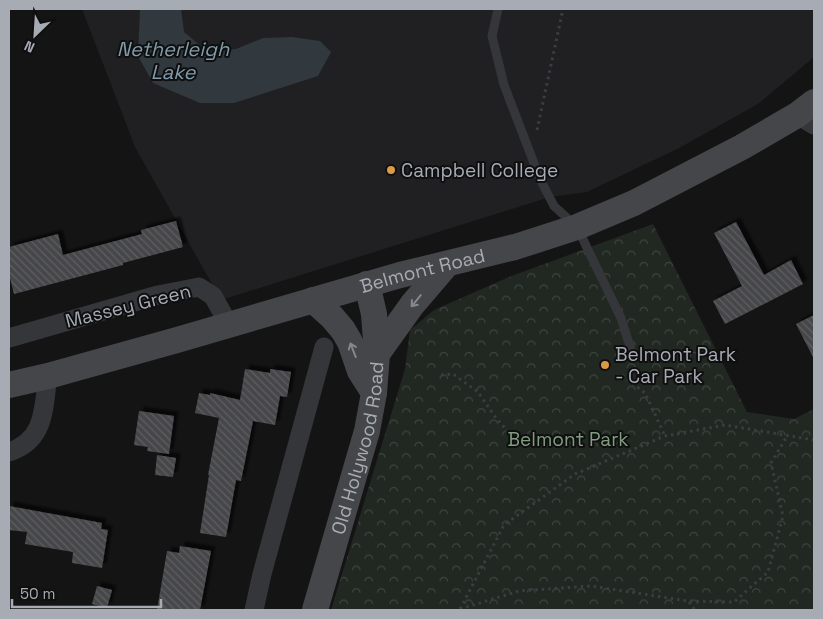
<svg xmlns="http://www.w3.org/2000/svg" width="823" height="619" viewBox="0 0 823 619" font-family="'Space Grotesk',sans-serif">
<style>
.built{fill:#202022}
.park{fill:url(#park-crowns)}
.water{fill:#31393e}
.building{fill:url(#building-back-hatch);filter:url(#shadow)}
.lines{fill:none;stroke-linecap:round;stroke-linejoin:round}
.path{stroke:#3b3d41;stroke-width:3;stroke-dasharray:2.5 4;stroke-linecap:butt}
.lane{stroke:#35363a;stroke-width:9}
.street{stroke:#35363a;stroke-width:19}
.secondary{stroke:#444649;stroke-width:26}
.oneway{stroke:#84888f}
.poi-dot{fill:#db9a46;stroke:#0f0f10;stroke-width:2}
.labels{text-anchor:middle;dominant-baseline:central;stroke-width:4;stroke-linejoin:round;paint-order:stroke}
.poi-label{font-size:19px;fill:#a7acb4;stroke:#0f0f10;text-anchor:start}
.street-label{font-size:19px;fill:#a7acb4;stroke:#0f0f10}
.park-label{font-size:19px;fill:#819d80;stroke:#0f0f10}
.water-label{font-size:20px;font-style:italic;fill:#829cab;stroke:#0f0f10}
</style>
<defs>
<pattern id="park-crowns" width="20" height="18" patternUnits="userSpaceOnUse" patternTransform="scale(1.25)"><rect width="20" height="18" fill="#212721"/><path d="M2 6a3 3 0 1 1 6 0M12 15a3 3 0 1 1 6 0" fill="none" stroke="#3e443f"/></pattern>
<pattern id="building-back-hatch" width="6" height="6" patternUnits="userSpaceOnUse" patternTransform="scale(1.25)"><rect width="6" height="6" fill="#46474a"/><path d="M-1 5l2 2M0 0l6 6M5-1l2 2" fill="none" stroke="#5e5f62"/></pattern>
<filter id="shadow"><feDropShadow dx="4.5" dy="-4.5" stdDeviation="1" flood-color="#0009"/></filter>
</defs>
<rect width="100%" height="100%" fill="#141415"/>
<!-- built -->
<path class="built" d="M 82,9 L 814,9 L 814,57 L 758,104 L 679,148 L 587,192 L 550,197 L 221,300 L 135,147 Z"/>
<!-- park -->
<path class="park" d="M 653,224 L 747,412 L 794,419 L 814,409 L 814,610 L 331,610 L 405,369 L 410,330 L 434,310 L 509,277 Z"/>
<!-- water -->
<path class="water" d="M 140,9 L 181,9 L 184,32 L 209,53 L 236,49 L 263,38 L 292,37 L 320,41 L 331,52 L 318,76 L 234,103 L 200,103 L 153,83 L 138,56 Z"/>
<!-- building -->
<path class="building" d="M 176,221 L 183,247 L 123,263 L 123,265 L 14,294 L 9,274 L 9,247 L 58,234 L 63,255 L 142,234 L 141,230 Z
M 736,222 L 764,275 L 791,260 L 803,284 L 725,324 L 713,301 L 742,286 L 714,233 Z
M 814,315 L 814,359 L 796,324 Z
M 245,369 L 270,373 L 270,369 L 291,372 L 287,397 L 280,396 L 275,425 L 253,421 L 241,481 L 236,480 L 226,537 L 200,533 L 209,475 L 208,475 L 219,418 L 195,413 L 199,393 L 210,395 L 210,393 L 240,400 Z
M 139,411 L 174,416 L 169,454 L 147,451 L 148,447 L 134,445 Z
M 157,455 L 176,458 L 173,477 L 155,475 Z
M 9,506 L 102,523 L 101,529 L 108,530 L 102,568 L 72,563 L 73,552 L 25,544 L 27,532 L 9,530 Z
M 180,546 L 211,551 L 200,610 L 157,610 L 167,551 L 179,553 Z
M 97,586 L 112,590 L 107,608 L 92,604 Z"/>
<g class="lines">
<!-- path -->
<path class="path" d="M 537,130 L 563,9
M 441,375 L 453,374 L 478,392 L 496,418 L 512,436
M 622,375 L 645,393 L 665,436
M 689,602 L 695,610
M 460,609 L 519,591 L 591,586 L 688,601 L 734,602 L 768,572 L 783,516 L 771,463 L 787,436
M 460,609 L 504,525 L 575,474 L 665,436 L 725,425 L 814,440"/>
<!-- lane -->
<path class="lane" d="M 498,9 L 492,36 L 504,85 L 532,158 L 540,179 L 554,206 L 577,227 L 621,318 L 631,350"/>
<!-- street -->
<path class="street" d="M 797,115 L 814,125
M 9,338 L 158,295 L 199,287 L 213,296 L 229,325
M 9,452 C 46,440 43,408 48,376
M 254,610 L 262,574 L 324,347"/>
<!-- secondary -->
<g class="secondary">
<path d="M 313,300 L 332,317 L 343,330 L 350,342 L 360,371 L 374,393"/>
<path d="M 377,354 L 412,305 L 447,264"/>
<path id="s1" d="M 9,385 L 48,376 L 177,340 L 400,275 L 515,247 L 577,227 L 634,203 L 742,147 L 797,115 L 814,102"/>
<path id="s2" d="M 315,610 L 367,431 L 374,393 L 377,354 L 374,314 L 367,284"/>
</g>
</g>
<!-- one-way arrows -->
<defs><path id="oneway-shaft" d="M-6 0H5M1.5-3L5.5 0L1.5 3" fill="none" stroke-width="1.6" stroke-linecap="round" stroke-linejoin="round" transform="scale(1.25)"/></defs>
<g class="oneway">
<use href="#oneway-shaft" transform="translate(416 301) rotate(129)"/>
<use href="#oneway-shaft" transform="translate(353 350) rotate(-111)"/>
</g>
<!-- markers -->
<g class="poi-dot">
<circle cx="391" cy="170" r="5"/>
<circle cx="605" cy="365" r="5"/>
</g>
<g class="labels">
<!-- poi labels -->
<g class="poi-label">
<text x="401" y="170">Campbell College</text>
<text x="615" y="354">Belmont Park<tspan x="615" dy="22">- Car Park</tspan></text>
</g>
<!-- street labels -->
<g class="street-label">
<text stroke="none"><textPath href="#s1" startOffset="429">Belmont Road</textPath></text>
<text transform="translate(128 306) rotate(-14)">Massey Green</text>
<text stroke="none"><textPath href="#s2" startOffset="168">Old Holywood Road</textPath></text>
</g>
<!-- park labels -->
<g class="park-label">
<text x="568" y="439">Belmont Park</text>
</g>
<!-- water labels -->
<g class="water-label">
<text x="173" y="49">Netherleigh<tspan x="173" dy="23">Lake</tspan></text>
</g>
</g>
<!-- border -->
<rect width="823" height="619" fill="none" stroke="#a7acb4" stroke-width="20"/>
<!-- north arrow -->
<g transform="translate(35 35) rotate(205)" stroke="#0f0f10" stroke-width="4" paint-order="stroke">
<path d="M0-4L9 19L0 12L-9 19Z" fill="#a7acb4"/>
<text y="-8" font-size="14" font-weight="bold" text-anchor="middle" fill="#a7acb4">N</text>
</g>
<!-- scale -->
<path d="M12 599v8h149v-8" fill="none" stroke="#a7acb4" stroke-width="2.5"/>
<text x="20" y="599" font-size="15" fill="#a7acb4" stroke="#0f0f10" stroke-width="4" paint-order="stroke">50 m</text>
</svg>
